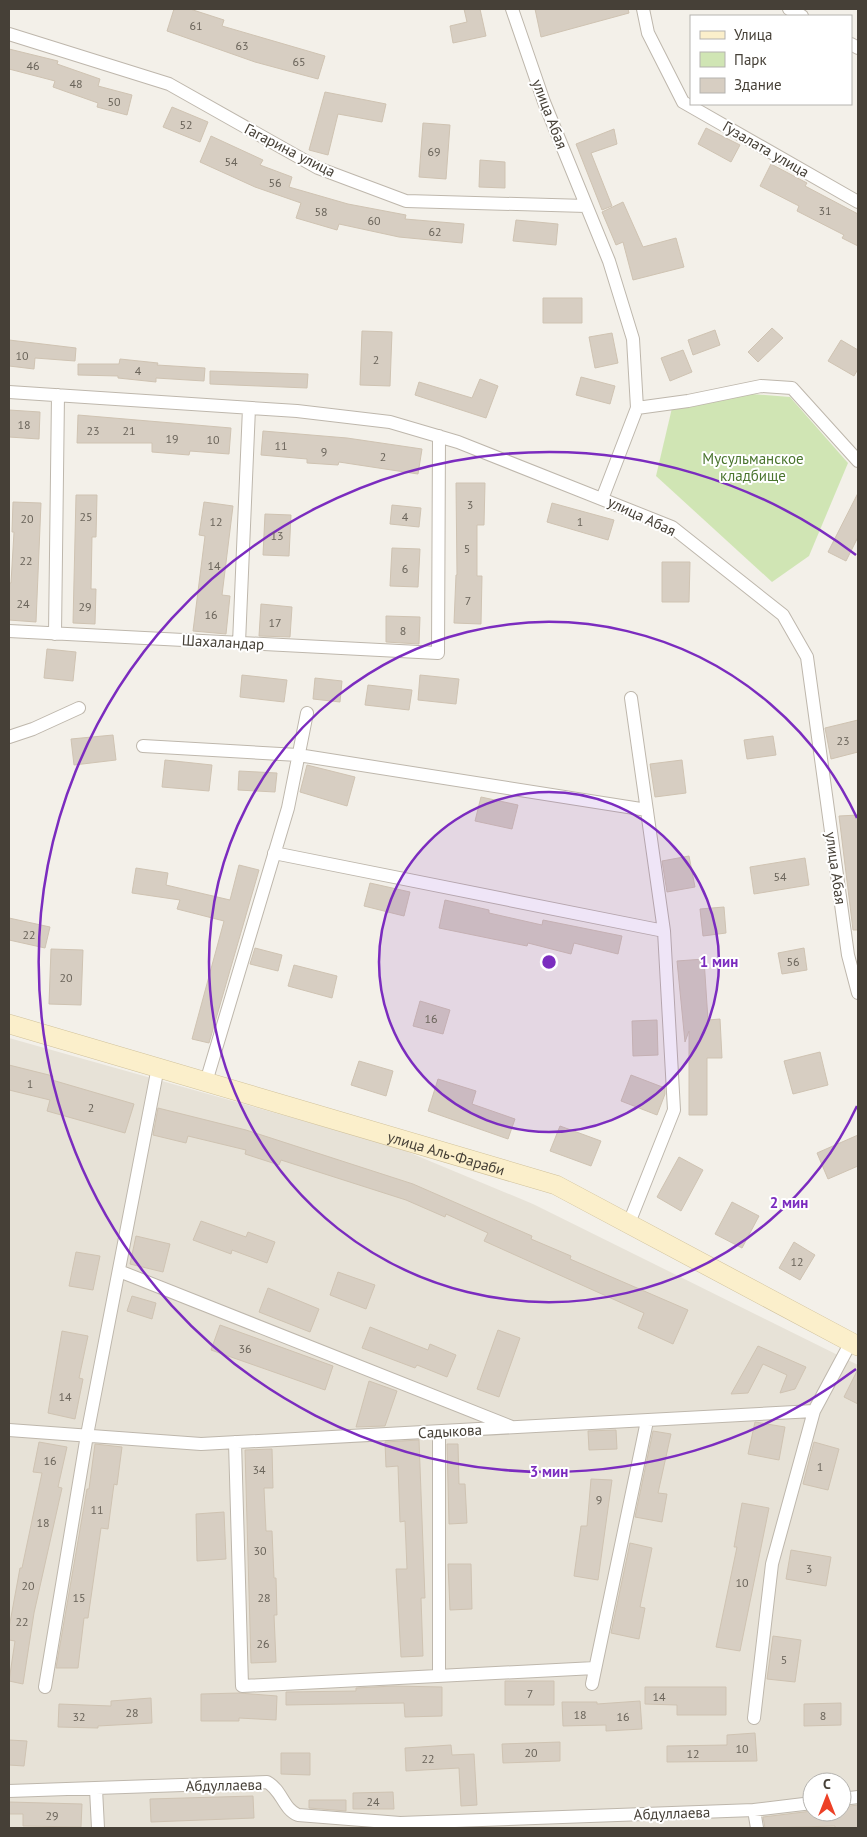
<svg xmlns="http://www.w3.org/2000/svg" width="867" height="1837" viewBox="0 0 867 1837" font-family="'PT Sans',sans-serif">
<style>
.residential{fill:#e7e2d7;fill-rule:evenodd}
.green{fill:#d0e5b4}
.building{fill:#d7cec2;stroke:#cfc3b2}
.lines{fill:none;stroke-linecap:round;stroke-linejoin:round}
.street-casing{stroke:#beb7ac;stroke-width:14}
.secondary-casing{stroke:#d0c19b;stroke-width:20}
.street{stroke:#fff;stroke-width:12}
.secondary{stroke:#fbefcb;stroke-width:19}
.ring{fill:none;stroke:#7b2cbf;stroke-width:2.5}
.labels{text-anchor:middle;dominant-baseline:central;stroke-width:4;stroke-linejoin:round;paint-order:stroke}
.number-label{font-size:12px;fill:#6a645a}
.street-label{font-size:15px;fill:#464037;stroke:#fff}
.park-label{font-size:15px;fill:#4a752e;stroke:#fff}
.centre{fill:#7b2cbf;stroke:#fff;stroke-width:2.5}
.ring-label{font-size:15px;text-anchor:middle;font-weight:bold;fill:#7b2cbf;stroke:#fff;stroke-width:4;stroke-linejoin:round;paint-order:stroke}
</style>
<rect width="100%" height="100%" fill="#f3f0e9"/>
<!-- residential -->
<path class="residential" d="M 9,1038 L 396,1147 L 533,1204 L 858,1365 L 858,1828 L 9,1828 ZM 812,1782 L 842,1782 L 842,1812 L 812,1812 Z"/>
<!-- green -->
<path class="green" d="M 715,391 L 790,397 L 848,463 L 809,556 L 772,582 L 656,476 L 672,408 Z"/>
<!-- building -->
<path class="building" d="M 174,9 L 190,9 L 224,20 L 222,26 L 325,56 L 318,79 L 255,62 L 167,31 Z
M 464,9 L 480,9 L 486,36 L 453,43 L 450,26 L 467,22 Z
M 535,9 L 628,9 L 629,13 L 541,37 Z
M 9,49 L 58,61 L 57,64 L 100,79 L 98,86 L 132,95 L 127,115 L 97,107 L 98,103 L 53,87 L 55,81 L 9,69 Z
M 325,92 L 386,104 L 382,122 L 338,114 L 328,155 L 309,150 Z
M 172,107 L 208,122 L 200,142 L 163,127 Z
M 423,123 L 450,125 L 446,179 L 419,177 Z
M 706,128 L 740,145 L 731,162 L 698,144 Z
M 614,129 L 617,144 L 591,153 L 612,206 L 602,210 L 576,144 Z
M 211,136 L 263,160 L 260,165 L 292,177 L 289,187 L 348,204 L 406,215 L 405,219 L 464,224 L 462,243 L 399,237 L 339,224 L 337,230 L 296,218 L 301,203 L 255,187 L 200,162 Z
M 480,160 L 505,162 L 505,188 L 479,187 Z
M 771,164 L 807,183 L 805,186 L 858,214 L 858,246 L 842,238 L 844,235 L 797,211 L 799,206 L 760,186 Z
M 623,202 L 643,247 L 676,238 L 684,267 L 633,280 L 623,242 L 616,245 L 602,212 Z
M 516,220 L 558,224 L 556,245 L 513,241 Z
M 543,298 L 582,298 L 582,323 L 543,323 Z
M 772,328 L 783,338 L 758,362 L 748,352 Z
M 715,330 L 720,345 L 693,355 L 688,340 Z
M 362,331 L 392,332 L 390,386 L 360,385 Z
M 612,333 L 618,363 L 595,368 L 589,337 Z
M 9,340 L 76,348 L 75,361 L 35,358 L 34,369 L 9,366 Z
M 841,340 L 858,350 L 858,369 L 854,376 L 828,361 Z
M 683,350 L 692,372 L 670,381 L 661,358 Z
M 120,359 L 158,363 L 157,365 L 205,368 L 204,381 L 156,378 L 156,382 L 118,378 L 118,376 L 78,375 L 78,364 L 119,364 Z
M 210,371 L 308,374 L 307,388 L 210,384 Z
M 581,377 L 615,386 L 610,404 L 576,395 Z
M 480,379 L 498,386 L 486,418 L 415,395 L 419,382 L 472,398 Z
M 9,410 L 40,412 L 39,439 L 9,437 Z
M 78,415 L 231,428 L 229,454 L 190,451 L 189,455 L 152,452 L 152,443 L 77,443 Z
M 263,431 L 347,438 L 422,449 L 418,474 L 339,462 L 338,465 L 307,463 L 307,459 L 261,455 Z
M 456,483 L 485,483 L 484,525 L 477,525 L 477,576 L 482,576 L 481,624 L 454,623 L 456,575 L 457,575 Z
M 858,493 L 858,537 L 846,561 L 828,552 Z
M 76,495 L 97,495 L 96,537 L 92,537 L 91,589 L 96,589 L 95,624 L 73,623 Z
M 13,502 L 41,503 L 36,622 L 9,620 L 9,583 L 11,583 L 14,532 L 12,532 Z
M 204,502 L 233,506 L 222,595 L 230,596 L 226,634 L 193,631 L 205,536 L 199,535 Z
M 552,503 L 614,520 L 608,540 L 547,522 Z
M 392,505 L 421,508 L 419,527 L 390,524 Z
M 265,514 L 291,515 L 289,556 L 263,555 Z
M 392,548 L 420,549 L 418,587 L 390,586 Z
M 662,562 L 690,562 L 689,602 L 662,602 Z
M 261,604 L 292,607 L 290,637 L 259,636 Z
M 386,616 L 420,617 L 419,644 L 386,642 Z
M 47,649 L 76,652 L 73,681 L 44,678 Z
M 242,675 L 287,680 L 284,702 L 240,697 Z
M 420,675 L 459,679 L 456,704 L 418,700 Z
M 315,678 L 342,681 L 340,702 L 313,699 Z
M 368,685 L 412,690 L 409,710 L 365,705 Z
M 858,720 L 858,752 L 831,759 L 825,728 Z
M 113,735 L 116,760 L 74,765 L 71,739 Z
M 773,736 L 776,755 L 747,759 L 744,740 Z
M 165,760 L 212,765 L 209,791 L 162,787 Z
M 682,760 L 686,793 L 655,797 L 650,764 Z
M 307,765 L 355,777 L 347,806 L 300,792 Z
M 239,771 L 277,773 L 275,792 L 238,790 Z
M 481,797 L 518,805 L 512,829 L 475,821 Z
M 858,815 L 858,930 L 853,930 L 839,816 Z
M 689,856 L 695,887 L 667,892 L 662,861 Z
M 805,858 L 809,885 L 754,894 L 750,867 Z
M 239,865 L 259,870 L 209,1043 L 192,1039 L 224,921 L 177,909 L 180,900 L 132,893 L 136,868 L 168,873 L 166,885 L 230,900 Z
M 370,883 L 410,892 L 404,916 L 364,906 Z
M 445,900 L 489,910 L 489,913 L 542,925 L 543,920 L 622,936 L 618,954 L 574,943 L 571,954 L 528,943 L 527,946 L 439,928 Z
M 724,907 L 726,933 L 703,936 L 700,909 Z
M 9,918 L 50,927 L 45,948 L 9,940 Z
M 255,948 L 282,955 L 278,971 L 250,964 Z
M 804,948 L 807,970 L 782,974 L 778,953 Z
M 51,949 L 83,950 L 81,1005 L 49,1004 Z
M 704,959 L 708,1020 L 720,1019 L 722,1058 L 707,1058 L 707,1115 L 689,1115 L 689,1031 L 685,1042 L 677,961 Z
M 294,965 L 337,976 L 332,998 L 288,986 Z
M 420,1001 L 450,1010 L 443,1034 L 413,1026 Z
M 657,1020 L 658,1055 L 633,1056 L 632,1021 Z
M 820,1052 L 828,1085 L 793,1094 L 784,1061 Z
M 359,1061 L 393,1071 L 386,1096 L 351,1085 Z
M 9,1065 L 53,1076 L 52,1080 L 134,1104 L 125,1133 L 47,1111 L 50,1100 L 9,1090 Z
M 631,1075 L 665,1088 L 665,1094 L 657,1115 L 621,1101 Z
M 438,1079 L 476,1091 L 472,1104 L 515,1119 L 508,1139 L 428,1111 Z
M 158,1108 L 246,1130 L 413,1184 L 532,1236 L 531,1239 L 571,1256 L 570,1259 L 688,1310 L 673,1344 L 638,1328 L 644,1313 L 484,1241 L 488,1233 L 446,1214 L 445,1217 L 406,1200 L 281,1160 L 279,1165 L 245,1154 L 246,1150 L 188,1136 L 186,1143 L 153,1135 Z
M 560,1126 L 601,1141 L 591,1166 L 550,1151 Z
M 858,1135 L 858,1166 L 828,1179 L 817,1153 Z
M 679,1157 L 703,1170 L 681,1211 L 657,1197 Z
M 732,1202 L 759,1216 L 742,1248 L 715,1234 Z
M 201,1221 L 246,1237 L 248,1232 L 275,1242 L 267,1263 L 232,1250 L 231,1254 L 193,1240 Z
M 136,1236 L 170,1244 L 163,1272 L 130,1264 Z
M 794,1242 L 815,1255 L 800,1280 L 779,1268 Z
M 76,1252 L 100,1256 L 93,1290 L 69,1286 Z
M 338,1272 L 375,1285 L 366,1309 L 330,1295 Z
M 268,1288 L 319,1309 L 310,1332 L 259,1312 Z
M 132,1296 L 156,1303 L 152,1319 L 127,1311 Z
M 220,1325 L 333,1366 L 325,1390 L 211,1350 Z
M 370,1327 L 428,1350 L 430,1344 L 456,1355 L 447,1377 L 417,1365 L 415,1368 L 362,1348 Z
M 498,1330 L 520,1338 L 499,1397 L 477,1389 Z
M 62,1331 L 88,1336 L 79,1378 L 83,1379 L 75,1419 L 48,1413 Z
M 758,1346 L 806,1367 L 795,1389 L 780,1393 L 787,1375 L 763,1364 L 748,1393 L 731,1394 Z
M 858,1369 L 858,1404 L 844,1397 Z
M 369,1381 L 397,1391 L 385,1426 L 356,1427 Z
M 755,1422 L 785,1427 L 779,1460 L 748,1454 Z
M 616,1430 L 617,1449 L 589,1450 L 588,1431 Z
M 653,1431 L 671,1434 L 658,1493 L 667,1494 L 662,1522 L 635,1517 Z
M 419,1440 L 425,1598 L 421,1598 L 423,1656 L 401,1657 L 396,1569 L 407,1569 L 405,1521 L 400,1522 L 398,1466 L 386,1467 L 385,1442 Z
M 39,1442 L 67,1447 L 58,1487 L 62,1488 L 34,1613 L 23,1684 L 9,1681 L 15,1641 L 9,1640 L 9,1628 L 20,1568 L 22,1568 L 42,1473 L 33,1472 Z
M 814,1442 L 839,1449 L 828,1490 L 803,1484 Z
M 95,1444 L 122,1447 L 117,1485 L 114,1484 L 108,1529 L 101,1528 L 88,1618 L 84,1618 L 78,1668 L 56,1668 L 87,1489 L 89,1489 Z
M 447,1444 L 458,1444 L 459,1484 L 465,1484 L 467,1523 L 449,1524 Z
M 272,1449 L 273,1488 L 264,1488 L 266,1531 L 272,1531 L 274,1578 L 276,1578 L 277,1615 L 274,1615 L 276,1662 L 251,1663 L 245,1450 Z
M 591,1479 L 612,1480 L 598,1580 L 574,1576 L 581,1526 L 587,1526 Z
M 742,1503 L 769,1508 L 740,1651 L 716,1647 L 737,1547 L 734,1547 Z
M 224,1512 L 226,1559 L 197,1561 L 196,1514 Z
M 630,1543 L 652,1548 L 640,1607 L 645,1608 L 639,1639 L 611,1633 Z
M 791,1550 L 831,1557 L 826,1586 L 786,1579 Z
M 448,1564 L 471,1564 L 472,1609 L 450,1610 Z
M 773,1636 L 801,1640 L 795,1682 L 767,1679 Z
M 505,1681 L 554,1681 L 554,1705 L 505,1705 Z
M 393,1686 L 442,1687 L 442,1716 L 405,1717 L 404,1703 L 286,1705 L 286,1692 L 356,1691 L 356,1688 Z
M 645,1687 L 726,1687 L 726,1715 L 677,1715 L 677,1705 L 645,1704 Z
M 239,1693 L 277,1696 L 276,1720 L 239,1718 L 239,1721 L 201,1721 L 201,1694 Z
M 151,1698 L 152,1723 L 98,1726 L 98,1728 L 58,1727 L 59,1704 L 111,1706 L 111,1701 Z
M 640,1701 L 642,1729 L 606,1731 L 606,1725 L 563,1726 L 562,1702 L 597,1702 L 597,1704 Z
M 841,1703 L 841,1725 L 804,1726 L 804,1704 Z
M 755,1733 L 757,1761 L 667,1762 L 667,1746 L 727,1745 L 727,1735 Z
M 9,1740 L 27,1741 L 24,1766 L 9,1765 Z
M 560,1742 L 560,1761 L 503,1763 L 502,1744 Z
M 451,1745 L 452,1755 L 474,1754 L 477,1805 L 461,1806 L 459,1768 L 406,1771 L 405,1748 Z
M 281,1753 L 310,1753 L 310,1775 L 281,1774 Z
M 393,1792 L 394,1809 L 353,1809 L 353,1793 Z
M 253,1796 L 254,1818 L 151,1822 L 150,1799 Z
M 309,1800 L 346,1800 L 346,1811 L 309,1808 Z
M 9,1802 L 82,1804 L 81,1827 L 23,1826 L 23,1814 L 9,1814 Z
M 858,1805 L 858,1828 L 835,1828 L 835,1826 L 765,1828 L 763,1817 L 812,1811 L 842,1812 L 842,1807 Z"/>
<g class="lines">
<!-- street casing -->
<g class="street-casing">
<path id="street" d="M 512,9 L 544,102 L 609,261 L 633,339 L 637,408 L 602,499
M 643,9 L 648,33 L 683,102 L 858,202
M 789,9 L 802,16
M 9,34 L 169,84 L 318,168 L 406,201 L 586,206
M 851,44 L 858,48
M 9,392 L 297,411 L 390,422 L 458,442 L 672,527 L 783,615 L 807,657 L 848,955 L 858,993
M 637,408 L 688,401 L 761,386 L 792,388 L 858,461
M 9,631 L 438,653 L 439,436
M 55,634 L 58,395
M 239,643 L 249,408
M 9,737 L 33,729 L 79,708
M 143,746 L 298,755 L 647,810
M 274,853 L 664,931
M 206,1082 L 288,808 L 307,713
M 629,1223 L 674,1110 L 664,931 L 631,698
M 119,1271 L 512,1427
M 9,1430 L 201,1444 L 814,1411 L 851,1342
M 235,1442 L 242,1686 L 595,1668
M 439,1676 L 439,1432
M 592,1684 L 647,1421
M 45,1687 L 87,1435 L 158,1067
M 754,1718 L 772,1564 L 814,1411
M 96,1789 L 98,1828
M 9,1791 L 267,1782 C 282,1790 283,1809 298,1815 L 400,1823 L 754,1810 L 812,1803
M 842,1799 L 858,1797
M 754,1810 L 757,1828"/>
</g>
<!-- secondary casing -->
<g class="secondary-casing">
<g id="secondary">
<path id="s1" d="M 9,1024 L 556,1185 L 858,1346"/>
</g>
</g>
<!-- street -->
<use href="#street" class="street"/>
<!-- secondary -->
<use href="#secondary" class="secondary"/>
</g>
<!-- distance rings -->
<circle cx="549" cy="962" r="170" fill="#7b2cbf" fill-opacity=".12"/>
<g class="ring">
<circle cx="549" cy="962" r="170"/>
<path d="M857 1106A340 340 0 1 1 857 818"/>
<path d="M856 1369A510 510 0 1 1 856 555"/>
</g>
<g class="labels">
<!-- number labels -->
<g class="number-label">
<text x="196" y="25">61</text>
<text x="242" y="45">63</text>
<text x="299" y="61">65</text>
<text x="33" y="65">46</text>
<text x="76" y="83">48</text>
<text x="114" y="101">50</text>
<text x="186" y="124">52</text>
<text x="434" y="151">69</text>
<text x="231" y="161">54</text>
<text x="275" y="182">56</text>
<text x="825" y="210">31</text>
<text x="321" y="211">58</text>
<text x="374" y="220">60</text>
<text x="435" y="231">62</text>
<text x="22" y="355">10</text>
<text x="376" y="359">2</text>
<text x="138" y="370">4</text>
<text x="24" y="424">18</text>
<text x="93" y="430">23</text>
<text x="129" y="430">21</text>
<text x="172" y="438">19</text>
<text x="213" y="439">10</text>
<text x="281" y="445">11</text>
<text x="324" y="451">9</text>
<text x="383" y="456">2</text>
<text x="470" y="504">3</text>
<text x="86" y="516">25</text>
<text x="405" y="516">4</text>
<text x="27" y="518">20</text>
<text x="216" y="521">12</text>
<text x="580" y="521">1</text>
<text x="277" y="535">13</text>
<text x="467" y="548">5</text>
<text x="26" y="560">22</text>
<text x="214" y="565">14</text>
<text x="405" y="568">6</text>
<text x="468" y="600">7</text>
<text x="23" y="603">24</text>
<text x="85" y="606">29</text>
<text x="211" y="614">16</text>
<text x="275" y="622">17</text>
<text x="403" y="630">8</text>
<text x="843" y="740">23</text>
<text x="780" y="876">54</text>
<text x="29" y="934">22</text>
<text x="793" y="961">56</text>
<text x="66" y="977">20</text>
<text x="431" y="1018">16</text>
<text x="30" y="1083">1</text>
<text x="91" y="1107">2</text>
<text x="797" y="1261">12</text>
<text x="245" y="1348">36</text>
<text x="65" y="1396">14</text>
<text x="50" y="1460">16</text>
<text x="820" y="1466">1</text>
<text x="259" y="1469">34</text>
<text x="599" y="1499">9</text>
<text x="97" y="1509">11</text>
<text x="43" y="1522">18</text>
<text x="260" y="1550">30</text>
<text x="809" y="1568">3</text>
<text x="742" y="1582">10</text>
<text x="28" y="1585">20</text>
<text x="79" y="1597">15</text>
<text x="264" y="1597">28</text>
<text x="22" y="1621">22</text>
<text x="263" y="1643">26</text>
<text x="784" y="1659">5</text>
<text x="530" y="1693">7</text>
<text x="659" y="1696">14</text>
<text x="132" y="1712">28</text>
<text x="580" y="1714">18</text>
<text x="823" y="1715">8</text>
<text x="79" y="1716">32</text>
<text x="623" y="1716">16</text>
<text x="742" y="1748">10</text>
<text x="531" y="1752">20</text>
<text x="693" y="1753">12</text>
<text x="428" y="1758">22</text>
<text x="373" y="1801">24</text>
<text x="52" y="1815">29</text>
</g>
<!-- street labels -->
<g class="street-label">
<text transform="translate(550 114) rotate(69)">улица Абая</text>
<text transform="translate(766 149) rotate(30)">Гузалата улица</text>
<text transform="translate(290 150) rotate(27)">Гагарина улица</text>
<text transform="translate(642 516) rotate(25)">улица Абая</text>
<text transform="translate(223 642) rotate(3)">Шахаландар</text>
<text transform="translate(836 868) rotate(82)">улица Абая</text>
<text stroke="none"><textPath href="#s1" startOffset="456">улица Аль-Фараби</textPath></text>
<text transform="translate(450 1431) rotate(-3)">Садыкова</text>
<text transform="translate(224 1785) rotate(-1)">Абдуллаева</text>
<text transform="translate(672 1813) rotate(-2)">Абдуллаева</text>
</g>
<!-- park labels -->
<g class="park-label">
<text x="753" y="458">Мусульманское<tspan x="753" dy="17">кладбище</tspan></text>
</g>
</g>
<circle cx="549" cy="962" r="8" class="centre"/>
<g class="ring-label">
<text x="719" y="967">1 мин</text>
<text x="789" y="1208">2 мин</text>
<text x="549" y="1477">3 мин</text>
</g>
<!-- border -->
<rect width="867" height="1837" fill="none" stroke="#464037" stroke-width="20"/>
<!-- legend -->
<rect x="690" y="15" width="162" height="90" fill="#ffffff" stroke="#b5b3af"/>
<rect x="700" y="31" width="25" height="8" fill="#fbefcb" stroke="#b5b3af"/>
<text x="734" y="40" font-size="15" fill="#464037">Улица</text>
<rect x="700" y="52" width="25" height="15" fill="#d0e5b4" stroke="#b5b3af"/>
<text x="734" y="65" font-size="15" fill="#464037">Парк</text>
<rect x="700" y="78" width="25" height="15" fill="#d7cec2" stroke="#b5b3af"/>
<text x="734" y="90" font-size="15" fill="#464037">Здание</text>
<!-- north arrow -->
<g transform="translate(827 1797)"><circle r="24" fill="#ffffff" stroke="#b5b3af"/>
<path d="M0-4L9 19L0 12L-9 19Z" fill="#ed4026"/>
<text y="-8" font-size="14" font-weight="bold" text-anchor="middle" fill="#464037">С</text>
</g>
</svg>
